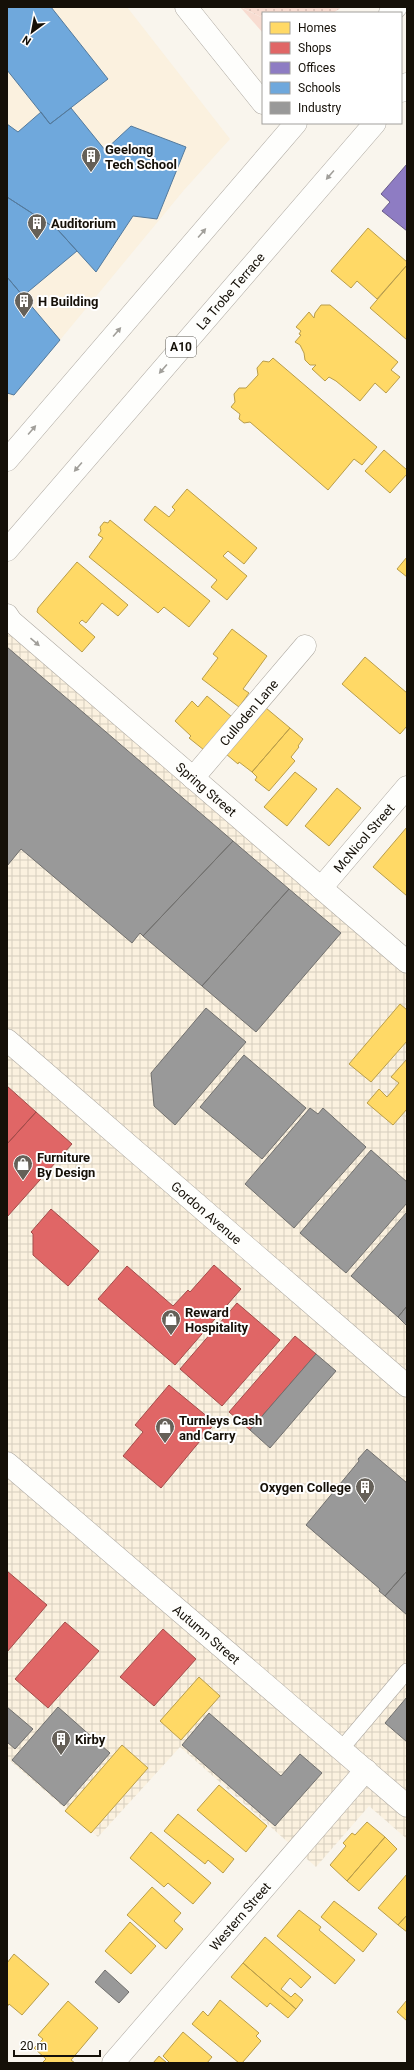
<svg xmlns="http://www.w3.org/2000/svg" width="414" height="2070" viewBox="0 0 414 2070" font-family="Roboto,sans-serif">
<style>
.built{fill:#fbf1df}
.industrial{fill:url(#industrial-grid)}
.grass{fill:url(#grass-dots)}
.garden{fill:#f8dcd1}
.homes{fill:#ffd966;stroke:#b99d4a}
.shops{fill:#e06666;stroke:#a34c4a}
.offices{fill:#8e7cc3;stroke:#6a5c8b}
.schools{fill:#6fa8dc;stroke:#547a9c}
.industry{fill:#999;stroke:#71706e}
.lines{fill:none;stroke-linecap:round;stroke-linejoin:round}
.lane-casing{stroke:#ada8a0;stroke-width:16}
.street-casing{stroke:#ada8a0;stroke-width:23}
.secondary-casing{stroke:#ada8a0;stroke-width:23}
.highway-casing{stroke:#ada8a0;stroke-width:23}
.lane{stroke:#fefefc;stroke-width:15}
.street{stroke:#fefefc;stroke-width:22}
.secondary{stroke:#fefefc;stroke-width:22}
.highway{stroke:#fefefc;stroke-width:22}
.oneway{fill:#a19f9a}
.labels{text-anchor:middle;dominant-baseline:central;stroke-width:4;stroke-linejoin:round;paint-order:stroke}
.shield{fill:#fff;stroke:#5b5852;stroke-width:1}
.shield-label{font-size:12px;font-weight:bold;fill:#151008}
.poi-label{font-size:13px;font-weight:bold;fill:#151008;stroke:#fff;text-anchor:start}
.street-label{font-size:13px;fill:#151008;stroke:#fff}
</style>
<defs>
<pattern id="industrial-grid" width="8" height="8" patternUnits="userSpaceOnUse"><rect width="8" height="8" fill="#fbf1df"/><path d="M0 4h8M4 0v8" fill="none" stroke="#d6cebe"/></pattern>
<pattern id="grass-dots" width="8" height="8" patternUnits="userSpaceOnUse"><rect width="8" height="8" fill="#f8dcd1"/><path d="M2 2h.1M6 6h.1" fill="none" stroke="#d4bcb2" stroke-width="1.8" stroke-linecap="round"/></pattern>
</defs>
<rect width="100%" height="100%" fill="#f9f5ed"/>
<!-- built -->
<path class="built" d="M 7,7 L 127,7 L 230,139 L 184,190 L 7,404 Z"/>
<!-- industrial -->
<path class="industrial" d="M 7,624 L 407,975 L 407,1839 L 369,1806 L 316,1867 L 180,1747 L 98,1837 L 7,1758 Z"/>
<!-- grass -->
<path class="grass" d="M 241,7 L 342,7 L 333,13 L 263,13 L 263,18 Z"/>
<!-- garden -->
<path class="garden" d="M 240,7 L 263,18 L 263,33 Z"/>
<!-- homes -->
<path class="homes" d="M 368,228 L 407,262 L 407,265 L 377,299 L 357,281 L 351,288 L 331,271 Z
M 407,265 L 407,340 L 370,308 Z
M 321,305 L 330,305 L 398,362 L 391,370 L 400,377 L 386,393 L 375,383 L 360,401 L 336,381 L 329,377 L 325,381 L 312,369 L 316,365 L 310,365 L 305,360 L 304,353 L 300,345 L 295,342 L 301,335 L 299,334 L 301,331 L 296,327 L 309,312 L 314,318 L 315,313 Z
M 273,358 L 377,447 L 362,465 L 354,459 L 328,490 L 250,422 L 244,423 L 239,419 L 240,414 L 231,407 L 235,402 L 234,394 L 239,388 L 246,388 L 258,375 L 257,368 L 263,361 L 269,362 Z
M 384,450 L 407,470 L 407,474 L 390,493 L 365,471 Z
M 187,489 L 257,548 L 244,564 L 228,551 L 223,556 L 247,576 L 227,600 L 211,587 L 217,580 L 144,520 L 155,506 L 169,517 L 175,510 L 172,507 Z
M 110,520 L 210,601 L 189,627 L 164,607 L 158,613 L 89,557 L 103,538 L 98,535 L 101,531 L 100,527 L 104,522 L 108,523 Z
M 407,557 L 407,577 L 397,569 Z
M 77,562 L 128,605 L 118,616 L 102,603 L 86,623 L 82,620 L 79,623 L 95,637 L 82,652 L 37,612 L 38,608 Z
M 232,629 L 267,656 L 243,689 L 249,693 L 239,707 L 202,679 L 218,658 L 213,654 Z
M 365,657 L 407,693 L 407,726 L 400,734 L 342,684 Z
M 207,696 L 232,717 L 204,750 L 189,738 L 191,736 L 175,721 L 192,701 L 198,707 Z
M 266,708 L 290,728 L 252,772 L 239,762 L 238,764 L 226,754 Z
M 290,728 L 303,739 L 298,746 L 299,747 L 291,757 L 295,761 L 269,791 L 255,780 L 257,777 L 252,772 Z
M 295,772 L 317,789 L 287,826 L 264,807 Z
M 337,788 L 361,808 L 329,846 L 305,826 Z
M 407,827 L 407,896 L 373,867 Z
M 400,1004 L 407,1010 L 407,1041 L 371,1082 L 349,1064 Z
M 407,1059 L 407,1109 L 393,1125 L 367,1103 L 379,1089 L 387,1097 L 399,1083 L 391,1077 Z
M 199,1677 L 220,1696 L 181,1740 L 160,1721 Z
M 122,1745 L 148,1768 L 91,1833 L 65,1811 Z
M 219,1785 L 267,1826 L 246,1852 L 197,1810 Z
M 178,1814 L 234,1859 L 223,1873 L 208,1860 L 205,1864 L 164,1831 Z
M 367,1822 L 385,1837 L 347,1881 L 330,1865 L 346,1846 L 343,1843 L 352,1833 L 355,1835 Z
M 151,1832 L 211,1883 L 193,1904 L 168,1883 L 164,1887 L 130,1858 Z
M 385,1837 L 397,1849 L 359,1891 L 347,1881 Z
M 407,1874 L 407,1915 L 398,1925 L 378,1908 Z
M 152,1887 L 181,1913 L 174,1921 L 183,1929 L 166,1949 L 127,1915 Z
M 334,1901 L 377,1934 L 363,1952 L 321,1917 Z
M 299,1910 L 321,1927 L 319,1930 L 355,1960 L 335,1984 L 277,1936 Z
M 407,1915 L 407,1932 L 398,1925 Z
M 130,1922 L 156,1946 L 131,1974 L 105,1951 Z
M 265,1937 L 311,1977 L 301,1988 L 290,1978 L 281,1989 L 291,1997 L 295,1993 L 303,2000 L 296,2009 L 243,1963 Z
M 14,1954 L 49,1984 L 22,2015 L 9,2004 L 7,2007 L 7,1963 Z
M 243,1963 L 296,2009 L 288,2018 L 270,2003 L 267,2007 L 231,1977 Z
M 220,2000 L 259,2033 L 256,2036 L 261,2041 L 242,2063 L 239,2063 L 192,2024 L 203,2011 L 208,2016 Z
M 407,2000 L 407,2021 L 397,2012 Z
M 68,2001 L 98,2028 L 71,2060 L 75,2063 L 42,2063 L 46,2059 L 34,2048 L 43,2039 L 38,2035 Z
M 183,2032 L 212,2057 L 207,2063 L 170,2063 L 163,2056 Z
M 159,2056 L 167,2063 L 153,2063 Z"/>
<!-- shops -->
<path class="shops" d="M 7,1086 L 36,1112 L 7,1144 Z
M 36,1112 L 72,1144 L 7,1217 L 7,1144 Z
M 51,1209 L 99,1251 L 68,1286 L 33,1255 L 33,1234 L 31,1232 Z
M 214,1265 L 241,1289 L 175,1365 L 98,1299 L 127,1266 L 173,1306 L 188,1290 L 190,1292 Z
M 237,1303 L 280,1340 L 222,1406 L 180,1369 Z
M 295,1336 L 316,1354 L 250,1430 L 229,1412 Z
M 169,1385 L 215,1423 L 161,1488 L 123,1456 L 143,1432 L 135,1425 Z
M 7,1571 L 47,1605 L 7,1652 Z
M 65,1622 L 99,1651 L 48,1708 L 15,1679 Z
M 163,1629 L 196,1659 L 154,1706 L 120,1677 Z"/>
<!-- offices -->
<path class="offices" d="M 407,164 L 407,231 L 382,211 L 390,202 L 381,194 Z"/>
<!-- schools -->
<path class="schools" d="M 7,7 L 51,7 L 108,79 L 50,124 L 7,70 Z
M 71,108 L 105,150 L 131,126 L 186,147 L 157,219 L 133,216 L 96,272 L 58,230 L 7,197 L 7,124 L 18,132 L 41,112 L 50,124 Z
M 7,197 L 58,230 L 77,251 L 23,296 L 7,277 Z
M 7,277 L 60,340 L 14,395 L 7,393 Z"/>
<!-- industry -->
<path class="industry" d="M 7,647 L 233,841 L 143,936 L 140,933 L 132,943 L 21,849 L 7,866 Z
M 233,841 L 289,889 L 202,986 L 143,936 Z
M 289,889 L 341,933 L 256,1032 L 202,986 Z
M 206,1008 L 246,1042 L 175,1125 L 154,1106 L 151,1073 Z
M 244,1055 L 306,1108 L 262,1159 L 200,1107 Z
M 310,1108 L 318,1114 L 323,1108 L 366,1147 L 294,1228 L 245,1184 Z
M 371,1150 L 407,1182 L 407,1203 L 346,1273 L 300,1233 Z
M 407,1212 L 407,1306 L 398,1317 L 351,1276 Z
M 407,1306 L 407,1326 L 398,1317 Z
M 316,1354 L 336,1371 L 270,1448 L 250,1430 Z
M 367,1449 L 407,1483 L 407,1571 L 385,1596 L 379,1591 L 380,1589 L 306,1525 L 359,1461 L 358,1459 Z
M 407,1571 L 407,1615 L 385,1596 Z
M 407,1697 L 407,1742 L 385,1723 Z
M 7,1707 L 33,1729 L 15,1749 L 7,1742 Z
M 58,1707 L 110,1753 L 64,1806 L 12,1760 Z
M 209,1713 L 281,1776 L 300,1754 L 322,1773 L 275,1826 L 182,1745 Z
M 105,1970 L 129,1992 L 119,2003 L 95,1982 Z"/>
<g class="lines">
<!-- lane casing -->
<g class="lane-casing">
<path id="lane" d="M 342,1748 L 407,1671"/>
</g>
<!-- street casing -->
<g class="street-casing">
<g id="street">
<path d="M 186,7 L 263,103"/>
<path id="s1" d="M 7,615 L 11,621 L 407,962"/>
<path id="s2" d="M 193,778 L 305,646"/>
<path id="s3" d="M 321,888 L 407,787"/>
<path id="s4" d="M 7,1463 L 407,1806"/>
<path id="s5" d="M 113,2063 L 366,1770"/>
</g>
</g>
<!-- secondary casing -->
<g class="secondary-casing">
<g id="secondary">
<path id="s6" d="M 7,1040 L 407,1386"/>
</g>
</g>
<!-- highway casing -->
<g class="highway-casing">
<g id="highway">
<path d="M 390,13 L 396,7"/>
<path d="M 401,91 L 407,84"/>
<path d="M 7,460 L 296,123"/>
<path id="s7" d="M 7,550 L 375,123"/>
</g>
</g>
<!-- lane -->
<use href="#lane" class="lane"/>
<!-- street -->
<use href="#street" class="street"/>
<!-- secondary -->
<use href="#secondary" class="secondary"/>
<!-- highway -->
<use href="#highway" class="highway"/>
</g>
<!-- one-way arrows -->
<defs><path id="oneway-solid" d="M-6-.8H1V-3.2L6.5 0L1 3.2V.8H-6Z"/></defs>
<g class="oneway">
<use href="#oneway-solid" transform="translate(330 175) rotate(131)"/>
<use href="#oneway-solid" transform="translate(202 233) rotate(-49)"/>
<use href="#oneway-solid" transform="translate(117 332) rotate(-49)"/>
<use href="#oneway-solid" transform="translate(163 369) rotate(131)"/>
<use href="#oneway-solid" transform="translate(32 430) rotate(-49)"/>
<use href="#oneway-solid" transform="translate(78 467) rotate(131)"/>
<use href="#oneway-solid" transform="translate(35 642) rotate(41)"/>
</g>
<!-- icons -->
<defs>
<g id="building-pin" transform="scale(1)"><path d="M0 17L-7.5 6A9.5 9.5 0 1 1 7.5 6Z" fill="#656058" stroke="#fff"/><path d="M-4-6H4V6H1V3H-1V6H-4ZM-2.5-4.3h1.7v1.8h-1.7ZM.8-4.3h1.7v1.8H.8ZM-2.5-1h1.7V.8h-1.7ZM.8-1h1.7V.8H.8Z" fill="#fff"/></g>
<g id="shop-pin" transform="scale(1)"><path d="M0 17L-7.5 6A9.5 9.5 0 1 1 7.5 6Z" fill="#656058" stroke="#fff"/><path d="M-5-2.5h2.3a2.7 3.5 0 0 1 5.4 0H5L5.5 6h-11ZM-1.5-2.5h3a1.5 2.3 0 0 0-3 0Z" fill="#fff"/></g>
</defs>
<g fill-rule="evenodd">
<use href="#building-pin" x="91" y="156"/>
<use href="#building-pin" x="37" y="223"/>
<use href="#building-pin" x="24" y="301"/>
<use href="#shop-pin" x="23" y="1164"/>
<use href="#shop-pin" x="171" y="1319"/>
<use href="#shop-pin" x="165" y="1427"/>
<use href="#building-pin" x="365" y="1487"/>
<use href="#building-pin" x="61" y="1739"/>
</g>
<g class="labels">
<!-- shield labels -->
<rect class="shield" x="166" y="337" width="30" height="20" rx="3"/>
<g class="shield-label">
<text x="181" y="347">A10</text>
</g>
<!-- poi labels -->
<g class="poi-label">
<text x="105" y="149">Geelong<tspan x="105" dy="15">Tech School</tspan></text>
<text x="51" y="223">Auditorium</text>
<text x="38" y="301">H Building</text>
<text x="37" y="1157">Furniture<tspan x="37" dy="15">By Design</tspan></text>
<text x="185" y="1312">Reward<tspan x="185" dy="15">Hospitality</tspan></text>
<text x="179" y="1420">Turnleys Cash<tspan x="179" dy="15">and Carry</tspan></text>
<text x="351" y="1487" text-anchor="end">Oxygen College</text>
<text x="75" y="1739">Kirby</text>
</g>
<!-- street labels -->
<g class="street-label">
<text stroke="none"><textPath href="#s7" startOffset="342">La Trobe Terrace</textPath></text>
<text stroke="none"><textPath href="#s2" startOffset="86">Culloden Lane</textPath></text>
<text stroke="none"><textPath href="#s1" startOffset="265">Spring Street</textPath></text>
<text stroke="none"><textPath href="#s3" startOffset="66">McNicol Street</textPath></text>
<text stroke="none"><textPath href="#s6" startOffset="264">Gordon Avenue</textPath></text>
<text stroke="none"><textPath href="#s4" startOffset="263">Autumn Street</textPath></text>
<text stroke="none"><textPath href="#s5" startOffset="194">Western Street</textPath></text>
</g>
</g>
<!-- border -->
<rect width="414" height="2070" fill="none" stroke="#151008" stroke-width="16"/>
<!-- legend -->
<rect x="262" y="12" width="140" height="112" fill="#ffffff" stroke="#a19f9c"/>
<rect x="270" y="22" width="20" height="12" fill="#ffd966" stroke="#a19f9c"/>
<text x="298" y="32" font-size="12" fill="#151008">Homes</text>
<rect x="270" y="42" width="20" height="12" fill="#e06666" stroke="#a19f9c"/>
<text x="298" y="52" font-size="12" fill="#151008">Shops</text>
<rect x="270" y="62" width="20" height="12" fill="#8e7cc3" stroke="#a19f9c"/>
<text x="298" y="72" font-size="12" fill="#151008">Offices</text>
<rect x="270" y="82" width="20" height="12" fill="#6fa8dc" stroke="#a19f9c"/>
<text x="298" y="92" font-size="12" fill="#151008">Schools</text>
<rect x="270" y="102" width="20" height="12" fill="#999999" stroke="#a19f9c"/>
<text x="298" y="112" font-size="12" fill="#151008">Industry</text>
<!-- north arrow -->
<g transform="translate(32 32) rotate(212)" stroke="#ffffff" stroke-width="3" paint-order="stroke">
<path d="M0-3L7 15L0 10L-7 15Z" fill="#151008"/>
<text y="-6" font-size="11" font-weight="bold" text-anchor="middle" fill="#151008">N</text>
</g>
<!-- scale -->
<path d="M14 2050v6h86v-6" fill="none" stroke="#151008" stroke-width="2"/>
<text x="20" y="2050" font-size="12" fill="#151008" stroke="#ffffff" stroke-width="3" paint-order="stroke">20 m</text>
</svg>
